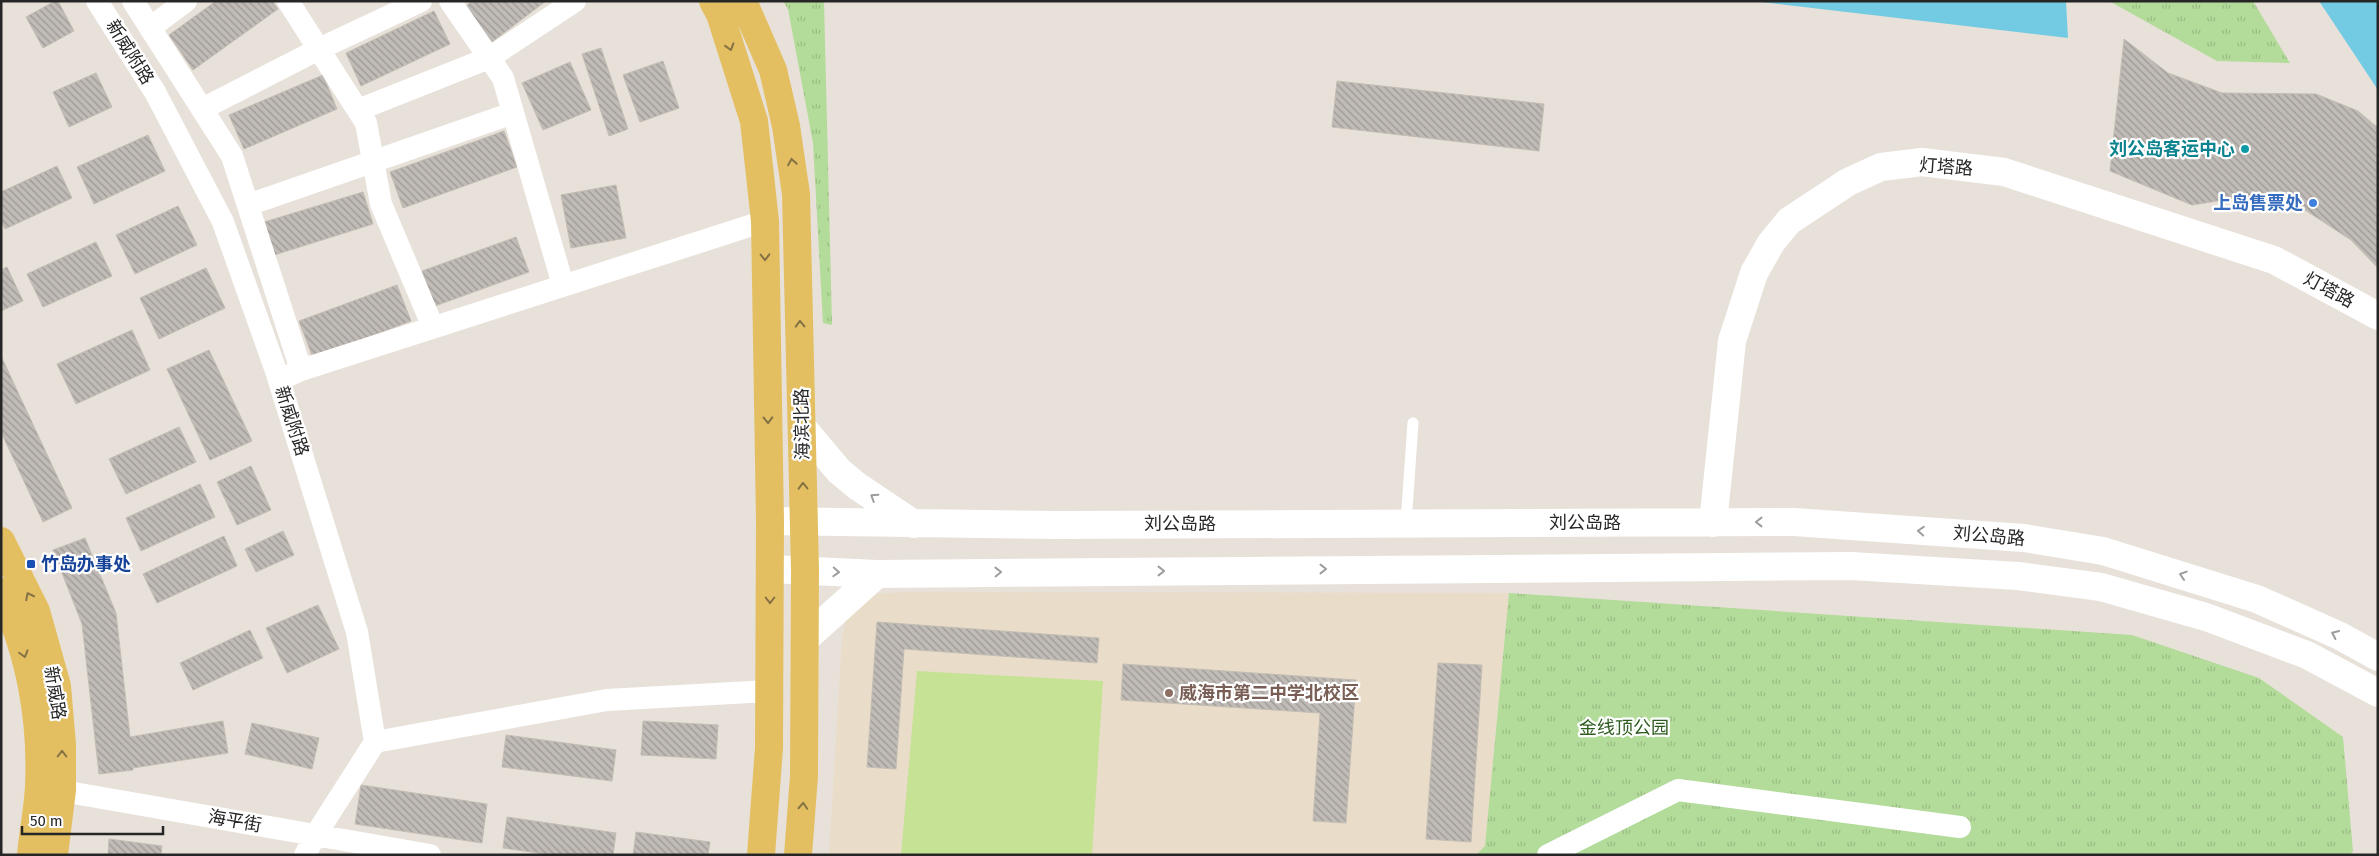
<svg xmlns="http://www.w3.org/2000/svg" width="2379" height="856" viewBox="0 0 2379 856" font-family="'Fira Sans','Noto Sans SC',sans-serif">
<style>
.education{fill:#e9ddc9}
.park{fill:url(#park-tufts)}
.pitch{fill:#c5e295}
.water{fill:#73cbe3}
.building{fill:url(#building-back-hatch);stroke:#c3bdb3}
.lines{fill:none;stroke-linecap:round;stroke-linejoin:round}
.lane{stroke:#fff;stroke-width:11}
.street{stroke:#fff;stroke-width:22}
.secondary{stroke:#fff;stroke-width:28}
.primary{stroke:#e4bf62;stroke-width:28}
.oneway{stroke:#857244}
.oneway2{stroke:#9d9d9d}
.culture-dot{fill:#0f9aa8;stroke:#fff;stroke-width:2}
.shop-dot{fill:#3f7fe0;stroke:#fff;stroke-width:2}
.transit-dot{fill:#1a4fb4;stroke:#fff;stroke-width:2}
.education-dot{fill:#8d6e63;stroke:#fff;stroke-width:2}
.labels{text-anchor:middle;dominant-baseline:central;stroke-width:4.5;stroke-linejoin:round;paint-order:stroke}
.street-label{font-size:18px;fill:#262626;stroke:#fff}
.culture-label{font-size:18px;font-weight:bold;fill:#0d838f;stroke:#fff;text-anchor:end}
.shop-label{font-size:18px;font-weight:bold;fill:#366cbe;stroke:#fff;text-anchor:end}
.transit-label{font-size:18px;font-weight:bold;fill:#164399;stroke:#fff;text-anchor:start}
.education-label{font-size:18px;font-weight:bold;fill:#785e54;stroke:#fff;text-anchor:start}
.park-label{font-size:18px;fill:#2e5c1e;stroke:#fff}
</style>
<defs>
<pattern id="park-tufts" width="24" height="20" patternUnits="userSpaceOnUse" patternTransform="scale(1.25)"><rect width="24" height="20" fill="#b3db99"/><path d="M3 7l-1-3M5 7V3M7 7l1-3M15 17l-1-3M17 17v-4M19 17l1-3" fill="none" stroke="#9abc84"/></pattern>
<pattern id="building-back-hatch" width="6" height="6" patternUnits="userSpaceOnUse" patternTransform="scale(1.25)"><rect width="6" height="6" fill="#c0bbb6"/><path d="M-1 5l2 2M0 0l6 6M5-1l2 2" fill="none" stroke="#9c9894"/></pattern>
</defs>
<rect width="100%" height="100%" fill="#e8e1d9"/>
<!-- education -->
<path class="education" d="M 907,592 L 1509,593 L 1485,846 L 1476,855 L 829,855 L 842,637 L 847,614 L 875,594 Z"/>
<!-- park -->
<path class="park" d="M 783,1 L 824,1 L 832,325 L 823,323 L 813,143 L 788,9 Z
M 2109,1 L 2253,1 L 2290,63 L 2217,61 Z
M 1509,593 L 2132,635 L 2259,678 L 2343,737 L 2353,851 L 2350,855 L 1476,855 L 1485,846 Z"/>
<!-- pitch -->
<path class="pitch" d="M 917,671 L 1103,681 L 1092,855 L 901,855 Z"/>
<!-- water -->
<path class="water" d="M 1753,1 L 2066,1 L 2068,38 Z
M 2319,1 L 2378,1 L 2378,90 Z"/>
<!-- building -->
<path class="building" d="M 55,1 L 58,1 L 74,31 L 43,48 L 26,17 Z
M 216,1 L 272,1 L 278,9 L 193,70 L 169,35 Z
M 472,1 L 546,1 L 492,42 L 465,7 Z
M 434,11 L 450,44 L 361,86 L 346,53 Z
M 2124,39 L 2168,73 L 2222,93 L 2316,94 L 2358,111 L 2378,128 L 2378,268 L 2351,240 L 2299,206 L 2242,197 L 2192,205 L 2110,171 Z
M 601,48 L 628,129 L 609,136 L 582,54 Z
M 663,61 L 679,108 L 640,122 L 623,75 Z
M 570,62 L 591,110 L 543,130 L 522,83 Z
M 96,73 L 112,107 L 69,127 L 53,92 Z
M 323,75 L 337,109 L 244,149 L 229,115 Z
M 1337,81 L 1544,104 L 1539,151 L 1332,127 Z
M 504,131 L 517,167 L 403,208 L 390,172 Z
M 148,135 L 165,171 L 94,204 L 77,167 Z
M 57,166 L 72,198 L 5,229 L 1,220 L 1,192 Z
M 616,185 L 626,238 L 571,248 L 561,195 Z
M 363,192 L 373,224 L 271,256 L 261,223 Z
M 178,206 L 197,245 L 135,274 L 116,235 Z
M 516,237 L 529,272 L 435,306 L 422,271 Z
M 96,242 L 112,276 L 43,307 L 27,274 Z
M 7,267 L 23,301 L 1,311 L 1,270 Z
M 206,268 L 225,308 L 159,339 L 140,298 Z
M 397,285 L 411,321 L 313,358 L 299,321 Z
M 132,330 L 150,370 L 76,404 L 57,364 Z
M 209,350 L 252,441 L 210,460 L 167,369 Z
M 1,356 L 72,508 L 43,522 L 1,432 Z
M 179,427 L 196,462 L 126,494 L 109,459 Z
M 251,466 L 271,510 L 237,525 L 217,482 Z
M 200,484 L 215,517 L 141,551 L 126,518 Z
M 283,531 L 294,555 L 256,572 L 245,549 Z
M 224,536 L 237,566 L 157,603 L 143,574 Z
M 85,538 L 116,613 L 130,737 L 223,721 L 228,753 L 133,768 L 133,770 L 99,774 L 82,624 L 53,550 Z
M 318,605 L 339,649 L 287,673 L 266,628 Z
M 877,622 L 1099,638 L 1097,663 L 904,649 L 896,769 L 867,767 Z
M 250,630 L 263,658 L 193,690 L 180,663 Z
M 1438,663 L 1482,665 L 1471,842 L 1426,839 Z
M 1123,664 L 1356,680 L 1346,823 L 1313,821 L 1320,713 L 1121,700 Z
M 643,721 L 718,725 L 716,759 L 641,755 Z
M 252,723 L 319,738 L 312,769 L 245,754 Z
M 506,735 L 616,750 L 612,781 L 502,767 Z
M 361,785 L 487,804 L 482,843 L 355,824 Z
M 507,817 L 616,833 L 613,855 L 552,855 L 503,848 Z
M 636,832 L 710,842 L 708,855 L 633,855 Z
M 109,839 L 162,846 L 161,855 L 108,855 Z"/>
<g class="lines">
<!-- lane -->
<path class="lane" d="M 1406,523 L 1413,423"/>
<!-- street -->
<path class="street" d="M 97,1 L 155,92 L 223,222 L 276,371 L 357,632 L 375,742 L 315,836 L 305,855
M 133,1 L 232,156 L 301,370
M 288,1 L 366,123 L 381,204 L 433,327
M 450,1 L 503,78 L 563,285
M 150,28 L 186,1
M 202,109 L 319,49 L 421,1
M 358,110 L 489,58 L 575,1
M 248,205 L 513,113
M 279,380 L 301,370 L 765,221
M 375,742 L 607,700 L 769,691
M 45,788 L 430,855
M 1548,855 L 1678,790 L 1960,827"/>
<!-- secondary -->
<path class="secondary" d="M 802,427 L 839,471 L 857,486 L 914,524
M 770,521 L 1057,525 L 1794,522 L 2024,538 L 2103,551 L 2257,599 L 2340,636 L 2378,657
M 1713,523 L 1732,341 L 1754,273 L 1771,243 L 1789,221 L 1848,182 L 1881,167 L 1922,162 L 2004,172 L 2274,260 L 2378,316
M 770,569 L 877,574 L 1851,566 L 2018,576 L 2101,587 L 2206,617 L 2307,655 L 2378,693
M 805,639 L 877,574"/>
<!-- primary -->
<path class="primary" d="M 713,1 L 720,14 L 754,121 L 765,221 L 770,521 L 769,748 L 761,855
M 743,1 L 773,70 L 786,126 L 796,194 L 805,570 L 804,776 L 798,855
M 1,541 L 36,611 L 57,686 L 62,745 L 62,790 L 54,855
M 1,592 C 30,652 42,720 39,786 C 38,809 33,832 31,855"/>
</g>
<!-- one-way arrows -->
<defs><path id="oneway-chevron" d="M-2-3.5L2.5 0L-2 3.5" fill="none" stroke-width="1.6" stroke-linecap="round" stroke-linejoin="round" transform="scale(1.25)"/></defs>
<g class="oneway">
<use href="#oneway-chevron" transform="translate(730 47) rotate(73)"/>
<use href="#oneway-chevron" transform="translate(792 162) rotate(-99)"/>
<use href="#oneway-chevron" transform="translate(765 257) rotate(89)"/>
<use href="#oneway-chevron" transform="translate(800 324) rotate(-91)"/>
<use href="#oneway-chevron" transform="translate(768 420) rotate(89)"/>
<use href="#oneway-chevron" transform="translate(803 486) rotate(-91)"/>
<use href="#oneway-chevron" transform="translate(29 596) rotate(-117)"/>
<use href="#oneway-chevron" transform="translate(770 600) rotate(90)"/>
<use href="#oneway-chevron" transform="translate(24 654) rotate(74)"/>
<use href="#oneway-chevron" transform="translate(62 754) rotate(-90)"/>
<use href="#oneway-chevron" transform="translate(803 806) rotate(-87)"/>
</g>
<g class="oneway2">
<use href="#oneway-chevron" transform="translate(874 497) rotate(-147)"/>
<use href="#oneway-chevron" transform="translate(1759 522) rotate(180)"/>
<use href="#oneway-chevron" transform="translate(1921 531) rotate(-176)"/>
<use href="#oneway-chevron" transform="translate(1323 569)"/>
<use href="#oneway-chevron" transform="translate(1161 571)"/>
<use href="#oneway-chevron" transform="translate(836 572) rotate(3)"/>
<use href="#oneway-chevron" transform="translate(998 572) rotate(-1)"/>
<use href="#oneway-chevron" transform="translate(2183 575) rotate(-162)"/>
<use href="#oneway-chevron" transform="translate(2335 634) rotate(-155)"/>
</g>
<!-- markers -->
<circle class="culture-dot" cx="2245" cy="149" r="5"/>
<circle class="shop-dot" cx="2313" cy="203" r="5"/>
<rect class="transit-dot" x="26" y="559" width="10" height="10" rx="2.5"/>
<circle class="education-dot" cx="1169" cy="693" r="5"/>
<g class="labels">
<!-- street labels -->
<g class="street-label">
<text transform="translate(130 52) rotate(58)">新威附路</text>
<text transform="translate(1946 167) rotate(4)">灯塔路</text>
<text transform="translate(2329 290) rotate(28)">灯塔路</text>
<text transform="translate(292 421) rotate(72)">新威附路</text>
<text transform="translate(802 424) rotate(-91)">海滨北路</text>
<text x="1585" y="523">刘公岛路</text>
<text x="1180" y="524">刘公岛路</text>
<text transform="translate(1989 536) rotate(5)">刘公岛路</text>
<text transform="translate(55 693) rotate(81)">新威路</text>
<text transform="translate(235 821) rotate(10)">海平街</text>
</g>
<!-- culture labels -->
<g class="culture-label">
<text x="2235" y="149">刘公岛客运中心</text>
</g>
<!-- shop labels -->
<g class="shop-label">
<text x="2303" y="203">上岛售票处</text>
</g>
<!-- transit labels -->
<g class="transit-label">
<text x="41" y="564">竹岛办事处</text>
</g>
<!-- education labels -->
<g class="education-label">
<text x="1179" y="693">威海市第二中学北校区</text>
</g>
<!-- park labels -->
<g class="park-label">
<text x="1624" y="728">金线顶公园</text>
</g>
</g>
<!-- border -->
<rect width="2379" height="856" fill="none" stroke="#262626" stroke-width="5"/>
<!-- scale -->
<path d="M22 826v8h141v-8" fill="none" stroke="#262626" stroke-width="2.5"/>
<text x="30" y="826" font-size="15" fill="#262626" stroke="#ffffff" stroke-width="4" paint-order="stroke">50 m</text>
</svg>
